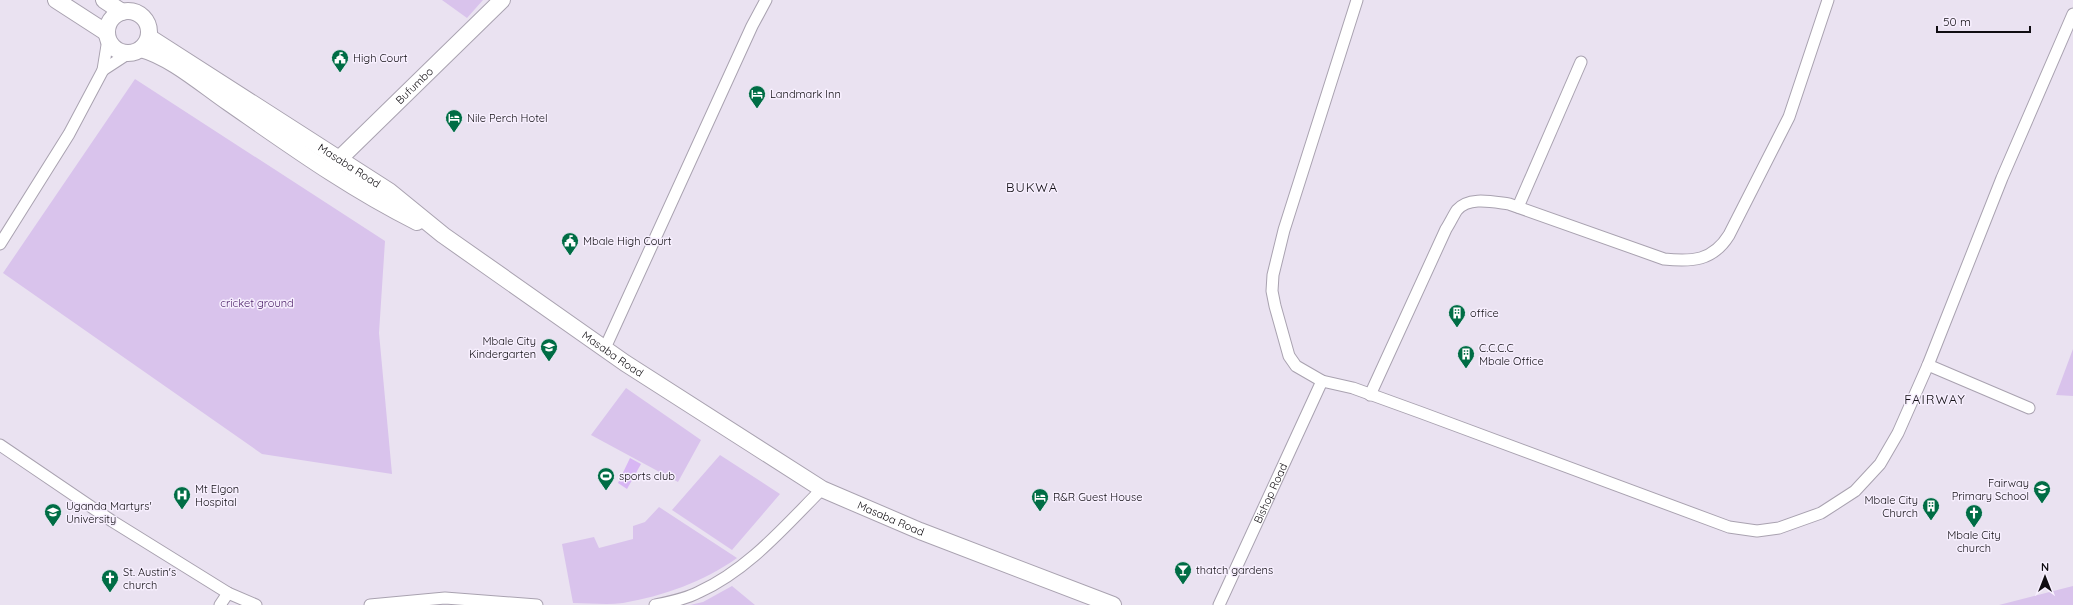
<svg xmlns="http://www.w3.org/2000/svg" width="2073" height="605" viewBox="0 0 2073 605" font-family="Quicksand,sans-serif">
<style>
.green{fill:#d9c3ec}
.water{fill:#d8b6f4}
.lines{fill:none;stroke-linecap:round;stroke-linejoin:round}
.street-casing{stroke:#a9a2b0;stroke-width:13}
.secondary-casing{stroke:#a9a2b0;stroke-width:18}
.street{stroke:#fff;stroke-width:11}
.secondary{stroke:#fff;stroke-width:16}
.labels{text-anchor:middle;dominant-baseline:central;stroke-width:3;stroke-linejoin:round;paint-order:stroke}
.poi-label{font-size:11px;fill:#100d12;stroke:#f7effe;text-anchor:start}
.street-label{font-size:11px;fill:#100d12;stroke:#f7effe}
.park-label{font-size:11px;fill:#4f246b;stroke:#f7effe}
.quarter-label{font-size:13px;letter-spacing:1px;fill:#100d12;stroke:#f7effe}
</style>
<rect width="100%" height="100%" fill="#eae2f1"/>
<!-- green -->
<path class="green" d="M 442,0 L 483,0 L 467,18 Z
M 135,79 L 385,241 L 379,333 L 392,474 L 262,454 L 3,273 Z
M 2073,349 L 2073,396 L 2056,395 Z
M 626,388 L 701,440 L 678,482 L 591,435 Z
M 720,455 L 780,494 L 732,550 L 672,510 Z
M 659,507 L 737,558 C 703,582 663,596 623,603 C 607,605 589,603 573,603 L 562,544 L 594,537 L 599,548 L 633,539 L 633,526 L 645,522 Z
M 732,586 L 755,605 L 690,605 L 703,602 Z
M 2073,586 L 2073,605 L 1999,605 Z"/>
<!-- water -->
<path class="water" d="M 630,458 L 641,464 L 627,489 L 618,483 Z"/>
<g class="lines">
<!-- street casing -->
<g class="street-casing">
<g id="street">
<path d="M 1357,0 L 1284,230 L 1273,275 L 1272,291 L 1275,306 L 1289,356 L 1296,366 L 1322,381 L 1353,388 L 1422,413 L 1729,527 L 1757,531 L 1779,528 L 1821,513 L 1855,491 L 1880,464 L 1898,433 L 1928,365 L 2002,178 L 2073,14"/>
<path d="M 103,70 L 129,53"/>
<path d="M 1518,207 L 1581,62"/>
<path d="M 0,244 L 69,134 L 103,70 L 108,39"/>
<path d="M 605,348 L 752,26 L 766,0"/>
<path d="M 1928,365 L 2029,408"/>
<path d="M 1370,395 L 1446,229 C 1450,223 1453,216 1457,210 C 1469,196 1493,202 1509,204 L 1664,259 C 1692,262 1713,261 1729,235 L 1789,117 L 1828,0"/>
<path d="M 0,445 L 112,521 L 228,593 L 256,605"/>
<path d="M 220,605 L 228,593"/>
<path d="M 370,605 L 445,598 L 537,605"/>
<path d="M 655,605 C 670,602 686,599 699,592 C 748,570 785,526 822,489"/>
<path id="s1" d="M 1219,605 L 1322,381"/>
</g>
</g>
<!-- secondary casing -->
<g class="secondary-casing">
<g id="secondary">
<path d="M 56,0 L 107,33"/>
<path d="M 104,0 L 122,12"/>
<circle cx="128" cy="32" r="21"/>
<path id="s2" d="M 149,37 L 389,191 L 443,235 L 625,363 L 822,489 L 920,531 L 1113,605"/>
<path d="M 141,49 C 171,57 204,86 229,103 C 291,146 349,188 417,222"/>
<path id="s3" d="M 332,166 L 502,0"/>
</g>
</g>
<!-- street -->
<use href="#street" class="street"/>
<!-- secondary -->
<use href="#secondary" class="secondary"/>
</g>
<!-- icons -->
<defs>
<g id="civic-pin" transform="scale(0.9)"><path d="M0 17L-7.5 6A9.5 9.5 0 1 1 7.5 6Z" fill="#006d45" stroke="#f7effe"/><path d="M-.6-6.5H3V-4.5H.6V-3L4-1V1h2V6H-6V1h2V-1L-.6-3ZM-1.2 2.5V6h2.4V2.5Z" fill="#fff"/></g>
<g id="hotel-pin" transform="scale(0.9)"><path d="M0 17L-7.5 6A9.5 9.5 0 1 1 7.5 6Z" fill="#006d45" stroke="#f7effe"/><path d="M-6-4.5h1.5V1H6V5H4.5V3h-9V5H-6ZM-4 0a1.8 1.8 0 1 1 3.6 0ZM.5 0V-2.5h3Q6-2.5 6 0Z" fill="#fff"/></g>
<g id="building-pin" transform="scale(0.9)"><path d="M0 17L-7.5 6A9.5 9.5 0 1 1 7.5 6Z" fill="#006d45" stroke="#f7effe"/><path d="M-4-6H4V6H1V3H-1V6H-4ZM-2.5-4.3h1.7v1.8h-1.7ZM.8-4.3h1.7v1.8H.8ZM-2.5-1h1.7V.8h-1.7ZM.8-1h1.7V.8H.8Z" fill="#fff"/></g>
<g id="school-pin" transform="scale(0.9)"><path d="M0 17L-7.5 6A9.5 9.5 0 1 1 7.5 6Z" fill="#006d45" stroke="#f7effe"/><path d="M0-5L7-2L0 1L-7-2ZM-4 1L0 2.5L4 1V4Q0 6-4 4Z" fill="#fff"/></g>
<g id="stadium-pin" transform="scale(0.9)"><path d="M0 17L-7.5 6A9.5 9.5 0 1 1 7.5 6Z" fill="#006d45" stroke="#f7effe"/><path d="M0-5a6.5 5 0 1 0 0 10a6.5 5 0 1 0 0-10ZM-3.5-1.8h7v3.6h-7Z" fill="#fff"/></g>
<g id="hospital-pin" transform="scale(0.9)"><path d="M0 17L-7.5 6A9.5 9.5 0 1 1 7.5 6Z" fill="#006d45" stroke="#f7effe"/><path d="M-5-5h3v3.5h4V-5h3V5h-3V1.5h-4V5h-3Z" fill="#fff"/></g>
<g id="university-pin" transform="scale(0.9)"><path d="M0 17L-7.5 6A9.5 9.5 0 1 1 7.5 6Z" fill="#006d45" stroke="#f7effe"/><path d="M0-5L7-2L0 1L-7-2ZM-4 1L0 2.5L4 1V4Q0 6-4 4Z" fill="#fff"/></g>
<g id="church-pin" transform="scale(0.9)"><path d="M0 17L-7.5 6A9.5 9.5 0 1 1 7.5 6Z" fill="#006d45" stroke="#f7effe"/><path d="M-1.2-6h2.4v3.5h3.3v2.4h-3.3V6h-2.4V-.1h-3.3v-2.4h3.3Z" fill="#fff"/></g>
<g id="bar-pin" transform="scale(0.9)"><path d="M0 17L-7.5 6A9.5 9.5 0 1 1 7.5 6Z" fill="#006d45" stroke="#f7effe"/><path d="M-6-5H6L.8 .8V4.5H3.5V6h-7V4.5H-.8V.8Z" fill="#fff"/></g>
</defs>
<g fill-rule="evenodd">
<use href="#civic-pin" x="340" y="58"/>
<use href="#hotel-pin" x="757" y="94"/>
<use href="#hotel-pin" x="454" y="118"/>
<use href="#civic-pin" x="570" y="241"/>
<use href="#building-pin" x="1457" y="313"/>
<use href="#school-pin" x="549" y="347"/>
<use href="#building-pin" x="1466" y="354"/>
<use href="#stadium-pin" x="606" y="476"/>
<use href="#school-pin" x="2042" y="489"/>
<use href="#hospital-pin" x="182" y="495"/>
<use href="#hotel-pin" x="1040" y="497"/>
<use href="#building-pin" x="1931" y="506"/>
<use href="#university-pin" x="53" y="512"/>
<use href="#church-pin" x="1974" y="513"/>
<use href="#bar-pin" x="1183" y="570"/>
<use href="#church-pin" x="110" y="578"/>
</g>
<g class="labels">
<!-- poi labels -->
<g class="poi-label">
<text x="353" y="58">High Court</text>
<text x="770" y="94">Landmark Inn</text>
<text x="467" y="118">Nile Perch Hotel</text>
<text x="583" y="241">Mbale High Court</text>
<text x="1470" y="313">office</text>
<text x="536" y="341" text-anchor="end">Mbale City<tspan x="536" dy="13">Kindergarten</tspan></text>
<text x="1479" y="348">C.C.C.C<tspan x="1479" dy="13">Mbale Office</tspan></text>
<text x="619" y="476">sports club</text>
<text x="2029" y="483" text-anchor="end">Fairway<tspan x="2029" dy="13">Primary School</tspan></text>
<text x="195" y="489">Mt Elgon<tspan x="195" dy="13">Hospital</tspan></text>
<text x="1053" y="497">R&amp;R Guest House</text>
<text x="1918" y="500" text-anchor="end">Mbale City<tspan x="1918" dy="13">Church</tspan></text>
<text x="66" y="506">Uganda Martyrs'<tspan x="66" dy="13">University</tspan></text>
<text x="1974" y="535" text-anchor="middle">Mbale City<tspan x="1974" dy="13">church</tspan></text>
<text x="1196" y="570">thatch gardens</text>
<text x="123" y="572">St. Austin's<tspan x="123" dy="13">church</tspan></text>
</g>
<!-- street labels -->
<g class="street-label">
<text stroke="none"><textPath href="#s3" startOffset="115">Bufumbo</textPath></text>
<text stroke="none"><textPath href="#s2" startOffset="238">Masaba Road</textPath></text>
<text stroke="none"><textPath href="#s2" startOffset="562">Masaba Road</textPath></text>
<text stroke="none"><textPath href="#s1" startOffset="123">Bishop Road</textPath></text>
<text stroke="none"><textPath href="#s2" startOffset="886">Masaba Road</textPath></text>
</g>
<!-- park labels -->
<g class="park-label">
<text x="257" y="303">cricket ground</text>
</g>
<!-- quarter labels -->
<g class="quarter-label">
<text x="1032" y="187">BUKWA</text>
<text x="1935" y="399">FAIRWAY</text>
</g>
</g>
<!-- north arrow -->
<g transform="translate(2045 577)" stroke="#f7effe" stroke-width="3" paint-order="stroke">
<path d="M0-3L7 15L0 10L-7 15Z" fill="#100d12"/>
<text y="-6" font-size="11" font-weight="bold" text-anchor="middle" fill="#100d12">N</text>
</g>
<!-- scale -->
<path d="M1937 26v6h93v-6" fill="none" stroke="#100d12" stroke-width="2"/>
<text x="1943" y="26" font-size="12" fill="#100d12" stroke="#f7effe" stroke-width="3" paint-order="stroke">50 m</text>
</svg>
